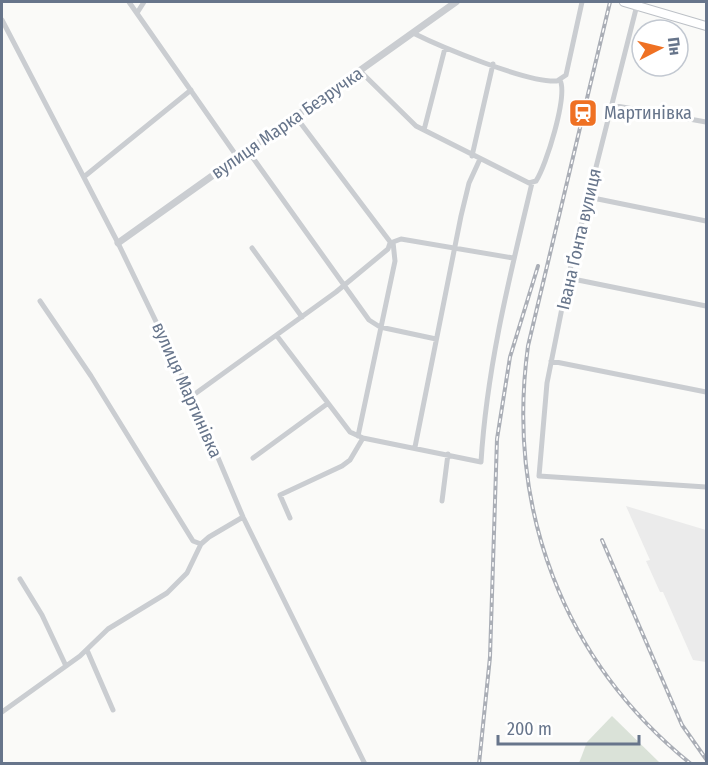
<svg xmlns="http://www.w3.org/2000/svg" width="708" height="765" viewBox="0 0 708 765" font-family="'Fira Sans Condensed',sans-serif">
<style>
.built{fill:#ebebeb}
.green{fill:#dae2d8}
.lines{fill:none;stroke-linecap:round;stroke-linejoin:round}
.secondary-casing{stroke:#bcc0c6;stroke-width:10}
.minor{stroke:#cacdd1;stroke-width:5}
.tertiary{stroke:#cacdd1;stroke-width:7}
.secondary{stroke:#fff;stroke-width:8}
.rail-casing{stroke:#aaaeb6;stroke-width:4}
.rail{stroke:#fff;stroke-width:1.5;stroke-dasharray:4.5;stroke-linecap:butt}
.labels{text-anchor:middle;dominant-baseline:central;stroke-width:6;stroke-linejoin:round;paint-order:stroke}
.poi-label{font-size:18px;fill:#67758b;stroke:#fff;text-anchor:start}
.street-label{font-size:18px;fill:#67758b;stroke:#fff}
</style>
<rect width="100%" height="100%" fill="#fafaf8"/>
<!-- built -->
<path class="built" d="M 626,506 L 706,530 L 706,662 L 693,660 L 663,592 L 660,592 L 646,561 L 650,560 Z"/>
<!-- green -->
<path class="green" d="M 612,716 L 660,763 L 579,763 L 587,742 Z"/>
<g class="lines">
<!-- secondary casing -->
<g class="secondary-casing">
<path id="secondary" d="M 624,2 L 706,26"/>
</g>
<!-- minor -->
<path class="minor" d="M 129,2 L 238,158
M 637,5 L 568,278 L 547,383 L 539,476 L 706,487
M 137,13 L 144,2
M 2,20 L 118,243 L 192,396 L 243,517 L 365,764
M 413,33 C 441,47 528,83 557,81 L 566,75 L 582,2
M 360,71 L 416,126 L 529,183 L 536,181 C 546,166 568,96 560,80
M 611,105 L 706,122
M 296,117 L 391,243
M 424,130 L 445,48
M 248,151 L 369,320 L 380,327 L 436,339
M 472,156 L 493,64
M 85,176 L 191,90
M 588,197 L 706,221
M 393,242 L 401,239 L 513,258
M 252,248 L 302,317
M 568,278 L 706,306
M 40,301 L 91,376 L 193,541 L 201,544
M 277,336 L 350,432 L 363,438 L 481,462 C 487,366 510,275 532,183
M 551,361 L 706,392
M 192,396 L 336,292 L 388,249 L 390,243
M 358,436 L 395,261 L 393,242
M 415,447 L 461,216 L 469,183 L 480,159
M 253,458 L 327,404
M 442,501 L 448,454
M 290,518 L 280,495 L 342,466 L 350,460 L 363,438
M 20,579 L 42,615 L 66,666
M 87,650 L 113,710
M 2,712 L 80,656 L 108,629 L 167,593 L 187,573 L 201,544 L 209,537 L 243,517"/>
<!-- tertiary -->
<path class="tertiary" d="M 118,243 L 456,2"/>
<!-- secondary -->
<use href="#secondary" class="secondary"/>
<!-- rail casing -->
<g class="rail-casing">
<path id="rail" d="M 610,2 L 528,346 C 506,507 562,660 691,764
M 602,540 L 682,725 L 706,759
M 479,764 L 490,657 L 497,439 L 510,357 L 538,266"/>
</g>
<!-- rail -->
<use href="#rail" class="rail"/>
</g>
<!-- icons -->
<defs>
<g id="station-square" transform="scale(1.5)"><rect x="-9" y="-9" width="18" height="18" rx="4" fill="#ef7123" stroke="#fff"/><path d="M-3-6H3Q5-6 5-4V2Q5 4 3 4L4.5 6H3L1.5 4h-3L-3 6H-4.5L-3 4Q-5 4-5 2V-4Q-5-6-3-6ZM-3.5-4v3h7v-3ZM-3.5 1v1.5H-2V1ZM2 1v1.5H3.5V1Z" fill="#fff"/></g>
</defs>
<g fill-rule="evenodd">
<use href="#station-square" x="583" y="113"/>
</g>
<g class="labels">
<!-- poi labels -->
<g class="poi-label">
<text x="604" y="113">Мартинівка</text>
</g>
<!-- street labels -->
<g class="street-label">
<text transform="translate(287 123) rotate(-35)">вулиця Марка Безручка</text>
<text transform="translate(579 239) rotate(-77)">Івана Ґонта вулиця</text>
<text transform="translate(187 390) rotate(66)">вулиця Мартинівка</text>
</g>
</g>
<!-- border -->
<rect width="708" height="765" fill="none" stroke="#67758b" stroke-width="6"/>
<!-- north arrow -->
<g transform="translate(660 48) rotate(83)"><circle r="28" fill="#ffffff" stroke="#c2c8d1" stroke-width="1.5"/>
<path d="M0-4.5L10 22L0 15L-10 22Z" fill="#ef7123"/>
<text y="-9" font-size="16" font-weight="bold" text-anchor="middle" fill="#67758b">Пн</text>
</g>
<!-- scale -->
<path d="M498 735v9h141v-9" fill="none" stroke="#67758b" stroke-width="3"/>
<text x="507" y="735" font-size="18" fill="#67758b" stroke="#ffffff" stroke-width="4.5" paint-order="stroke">200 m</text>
</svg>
